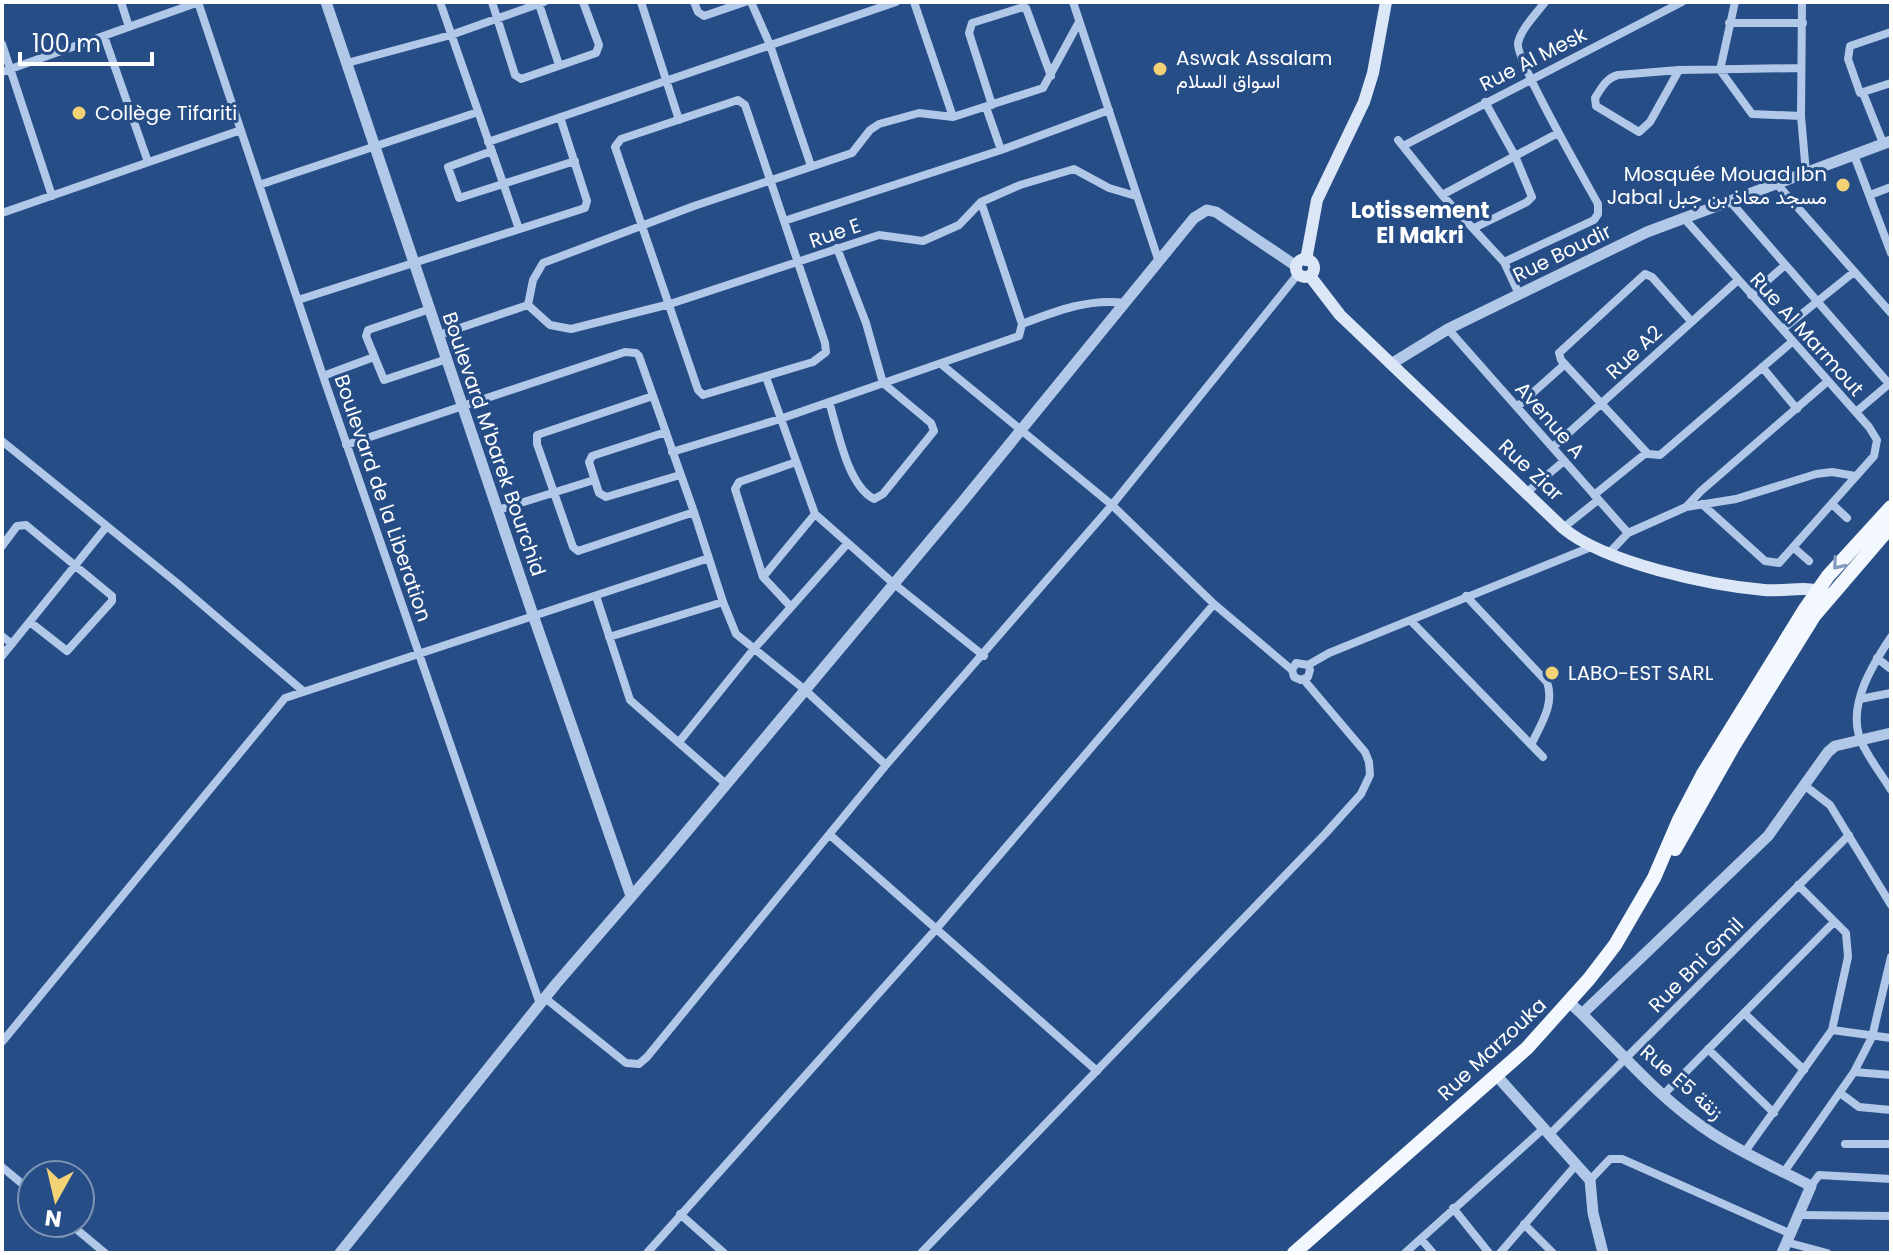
<svg xmlns="http://www.w3.org/2000/svg" width="1893" height="1255" viewBox="0 0 1893 1255" font-family="Poppins,Vazirmatn,sans-serif">
<style>
.lines{fill:none;stroke-linecap:round;stroke-linejoin:round}
.minor{stroke:#b1c8e8;stroke-width:8}
.tertiary{stroke:#b1c8e8;stroke-width:11}
.secondary{stroke:#dbe6f7;stroke-width:12}
.primary{stroke:#f3f7fe;stroke-width:14}
.oneway{stroke:#829abc}
.poi-dot{fill:#f2d275;stroke:#264d86;stroke-width:3}
.labels{text-anchor:middle;dominant-baseline:central;stroke-width:6;stroke-linejoin:round;paint-order:stroke}
.poi-label{font-size:20px;fill:#fff;stroke:#264d86;text-anchor:start}
.street-label{font-size:20px;fill:#fff;stroke:#264d86}
.neighbourhood-label{font-size:22px;font-weight:bold;fill:#fff;stroke:#264d86}
</style>
<rect width="100%" height="100%" fill="#264d86"/>
<g class="lines">
<!-- minor -->
<path class="minor" d="M 121,2 L 129,27
M 198,2 L 323,376 L 540,1004
M 440,2 L 519,229
M 492,2 L 515,75 L 521,79 L 596,53 L 599,45 L 583,2
M 641,2 L 679,120
M 694,2 L 698,12 L 704,16 L 745,2
M 751,2 L 770,45 L 811,166
M 914,2 L 953,117
M 1073,2 L 1159,262
M 1735,2 L 1720,70 L 1752,114 L 1801,116
M 1802,2 L 1801,116 L 1806,173
M 539,4 L 559,65
M 1729,23 L 1803,23
M 1891,32 L 1850,46 L 1848,59 L 1860,93 L 1891,83
M 104,36 L 148,162
M 2,44 L 52,196
M 347,63 L 451,35 L 544,2
M 1679,70 L 1650,122 L 1639,132 L 1596,106 L 1595,98 C 1601,89 1606,78 1618,75 L 1679,70 L 1801,68
M 2,72 L 199,2
M 1863,93 L 1883,143
M 738,100 L 745,105 L 825,343 L 826,352 L 813,362 L 703,395 L 698,390 L 615,147 L 621,139 Z
M 992,105 L 969,33 L 972,23 L 1020,8 L 1026,8 L 1051,76
M 986,107 L 1001,150
M 1398,140 L 1442,195 L 1504,262 L 1519,294
M 488,142 L 896,2
M 1403,146 L 1682,2
M 492,151 L 448,167 L 459,198 L 575,161
M 1854,155 L 1891,253
M 1776,183 L 1891,313
M 259,185 L 478,112
M 1442,195 L 1558,133
M 1870,195 L 1891,187
M 1729,200 L 1891,386
M 2,213 L 241,130
M 1683,217 L 1869,427 L 1877,440 L 1874,456 L 1779,563 L 1765,561 L 1702,504
M 784,221 L 1001,150 L 1109,110
M 1474,228 L 1527,202 L 1532,197 L 1515,156 L 1485,102
M 1504,262 L 1594,220 L 1598,214 L 1598,204 C 1586,182 1515,59 1518,43 C 1521,29 1536,14 1545,2
M 1751,295 L 1784,266
M 298,300 L 585,208 L 587,201 L 560,117
M 528,305 L 550,325 L 571,329 L 670,304 L 879,235 L 923,241 L 959,225 L 981,202 L 1020,185 L 1074,169 L 1109,188 L 1136,196
M 430,309 L 368,330 L 366,336 L 384,380 L 447,359
M 1691,321 L 1652,277 L 1645,274 L 1559,353 L 1561,360 L 1648,454 L 1660,455 L 1793,341
M 1022,324 C 1056,311 1089,298 1125,303
M 1448,329 L 1628,533
M 1783,329 L 1854,272
M 439,335 L 528,305 L 533,280 L 543,263 L 694,206 L 852,153 L 870,130 L 879,124 L 919,113 L 953,117 L 1043,88 L 1079,22
M 941,364 L 1112,505 L 1214,604 L 1292,670
M 1762,367 L 1797,409
M 323,376 L 374,357
M 766,377 L 815,514 L 893,583 L 984,656
M 653,396 L 537,435 L 537,444 L 573,547 L 578,551 L 694,512
M 829,402 C 838,430 847,485 874,499 L 883,494 L 934,431 L 931,423 L 883,383 L 866,323 L 837,248
M 1517,407 L 1565,364
M 1856,412 L 1889,384
M 666,432 L 592,456 L 589,462 L 599,493 L 606,497 L 680,475
M 2,441 L 177,583 L 303,691
M 346,445 L 625,352 L 636,353 L 639,356 L 694,512 L 723,602 L 736,634 L 804,689 L 886,765
M 1553,447 L 1737,281
M 672,452 L 780,419 L 1019,336 L 1022,324 L 981,202
M 1526,493 L 1564,461
M 1594,495 L 1646,453
M 1832,504 L 1847,518
M 1687,506 L 1701,491 L 1828,381
M 498,510 L 594,480
M 1563,528 L 1598,500
M 2,546 L 17,526 L 26,525 L 112,596 L 112,601 L 67,651 L 30,622
M 1793,547 L 1809,561
M 1609,553 L 1628,533 L 1686,507 L 1736,499 L 1816,474 L 1832,472 L 1855,476
M 763,577 L 815,514
M 596,596 L 630,700 L 726,784
M 1466,596 L 1547,682 C 1555,704 1541,724 1531,745
M 791,607 L 763,577 L 735,489 L 739,482 L 796,462
M 1411,621 L 1543,757
M 2,636 L 12,644
M 609,637 L 723,602
M 1891,637 C 1873,664 1849,702 1859,736 C 1865,754 1881,773 1891,790
M 2,656 L 107,526
M 1877,658 L 1891,669
M 1308,665 L 1310,670 L 1308,677 L 1301,680 L 1294,677 L 1292,670 L 1296,663 L 1308,665 L 1329,653 L 1591,547
M 1860,699 L 1891,693
M 679,742 L 753,650 L 847,544
M 1804,785 L 1830,805 L 1891,905
M 830,835 L 1097,1071
M 545,998 L 626,1063 L 639,1064 L 647,1057 L 886,765 L 1112,505 L 1298,274
M 1744,1013 L 1804,1070
M 1832,1030 L 1891,1038
M 2,1042 L 285,698 L 709,558
M 1708,1049 L 1774,1113
M 1854,1072 L 1891,1075
M 1840,1093 L 1859,1107 L 1891,1110
M 1663,1095 L 1834,922
M 1549,1135 L 1849,835
M 1845,1144 L 1891,1144
M 1744,1153 L 1832,1030 L 1848,957 L 1846,933 L 1798,885
M 2,1167 L 32,1192
M 1784,1172 L 1854,1072 L 1872,1037 L 1891,957
M 1590,1180 L 1610,1159 L 1622,1159 L 1789,1233
M 1811,1186 L 1819,1175 L 1891,1179
M 1453,1208 L 1489,1253
M 680,1214 L 724,1253
M 1797,1215 L 1891,1216
M 69,1223 L 105,1253
M 1524,1224 L 1553,1253
M 1421,1239 L 1433,1253
M 1786,1242 L 1827,1253
M 647,1253 L 937,928 L 1214,604
M 921,1253 L 1325,834 L 1361,794 L 1370,775 L 1369,762 L 1365,752 L 1304,680
M 1405,1253 L 1543,1129
M 1500,1253 L 1576,1165"/>
<!-- tertiary -->
<path class="tertiary" d="M 326,2 L 533,615 L 631,896
M 1391,364 L 1448,329 L 1647,232 L 1891,141
M 1570,1003 L 1582,1014 L 1768,836 L 1828,752 L 1835,746 L 1891,733
M 1582,1014 C 1624,1056 1663,1102 1713,1134 C 1744,1154 1778,1169 1811,1186 L 1782,1253
M 1496,1075 L 1590,1180 L 1593,1213 L 1603,1253
M 340,1253 L 556,984 L 663,860 L 959,506 L 1194,218 L 1207,210 L 1216,212 L 1296,266"/>
<!-- secondary -->
<path class="secondary" d="M1296 268a9 9 0 1 1 18 0a9 9 0 1 1-18 0Z
M 1306,260 L 1317,200 L 1364,102 L 1373,73 L 1386,2
M 1310,276 L 1340,315 L 1563,528 C 1605,563 1709,585 1764,590 C 1782,592 1810,585 1825,593"/>
<!-- primary -->
<path class="primary" d="M 1675,849 L 1734,745 L 1814,616 L 1891,526
M 1294,1253 L 1527,1048 L 1589,979 L 1615,945 L 1654,878 L 1679,820 L 1703,774 L 1805,609 L 1828,576 L 1891,507"/>
</g>
<!-- one-way arrows -->
<defs><path id="oneway-chevron" d="M-2-3.5L2.5 0L-2 3.5" fill="none" stroke-width="1.6" stroke-linecap="round" stroke-linejoin="round" transform="scale(2)"/></defs>
<use class="oneway" href="#oneway-chevron" transform="translate(1838 564) rotate(130)"/>
<!-- markers -->
<g class="poi-dot">
<circle cx="1160" cy="69" r="8"/>
<circle cx="79" cy="113" r="8"/>
<circle cx="1843" cy="185" r="8"/>
<circle cx="1552" cy="673" r="8"/>
</g>
<g class="labels">
<!-- poi labels -->
<g class="poi-label">
<text x="1176" y="58">Aswak Assalam<tspan x="1176" dy="23">اسواق السلام</tspan></text>
<text x="95" y="113">Collège Tifariti</text>
<text x="1827" y="174" text-anchor="end">Mosquée Mouad Ibn<tspan x="1827" dy="23">Jabal مسجد معاذ بن جبل</tspan></text>
<text x="1568" y="673">LABO-EST SARL</text>
</g>
<!-- street labels -->
<g class="street-label">
<text transform="translate(1533 59) rotate(-27)">Rue Al Mesk</text>
<text transform="translate(835 233) rotate(-19)">Rue E</text>
<text transform="translate(1562 253) rotate(-26)">Rue Boudir</text>
<text transform="translate(1807 334) rotate(48)">Rue Al Marmout</text>
<text transform="translate(1634 352) rotate(-43)">Rue A2</text>
<text transform="translate(1550 420) rotate(49)">Avenue A</text>
<text transform="translate(494 444) rotate(71)">Boulevard M'barek Bourchid</text>
<text transform="translate(1531 470) rotate(43)">Rue Ziar</text>
<text transform="translate(383 498) rotate(71)">Boulevard de la Liberation</text>
<text transform="translate(1696 965) rotate(-45)">Rue Bni Gmil</text>
<text transform="translate(1492 1049) rotate(-43)">Rue Marzouka</text>
<text transform="translate(1682 1082) rotate(41)">Rue E5 زنقة</text>
</g>
<!-- neighbourhood labels -->
<g class="neighbourhood-label">
<text x="1420" y="210">Lotissement<tspan x="1420" dy="25">El Makri</tspan></text>
</g>
</g>
<!-- border -->
<rect width="1893" height="1255" fill="none" stroke="#ffffff" stroke-width="8"/>
<!-- north arrow -->
<g transform="translate(56 1199) rotate(188)"><circle r="38" fill="#264d86" stroke="#7d94b6" stroke-width="2"/>
<path d="M0-6L14 30L0 20L-14 30Z" fill="#f2d275"/>
<text y="-12" font-size="22" font-weight="bold" text-anchor="middle" fill="#ffffff">N</text>
</g>
<!-- scale -->
<path d="M20 52v12h132v-12" fill="none" stroke="#ffffff" stroke-width="4"/>
<text x="32" y="52" font-size="24" fill="#ffffff" stroke="#264d86" stroke-width="6" paint-order="stroke">100 m</text>
</svg>
